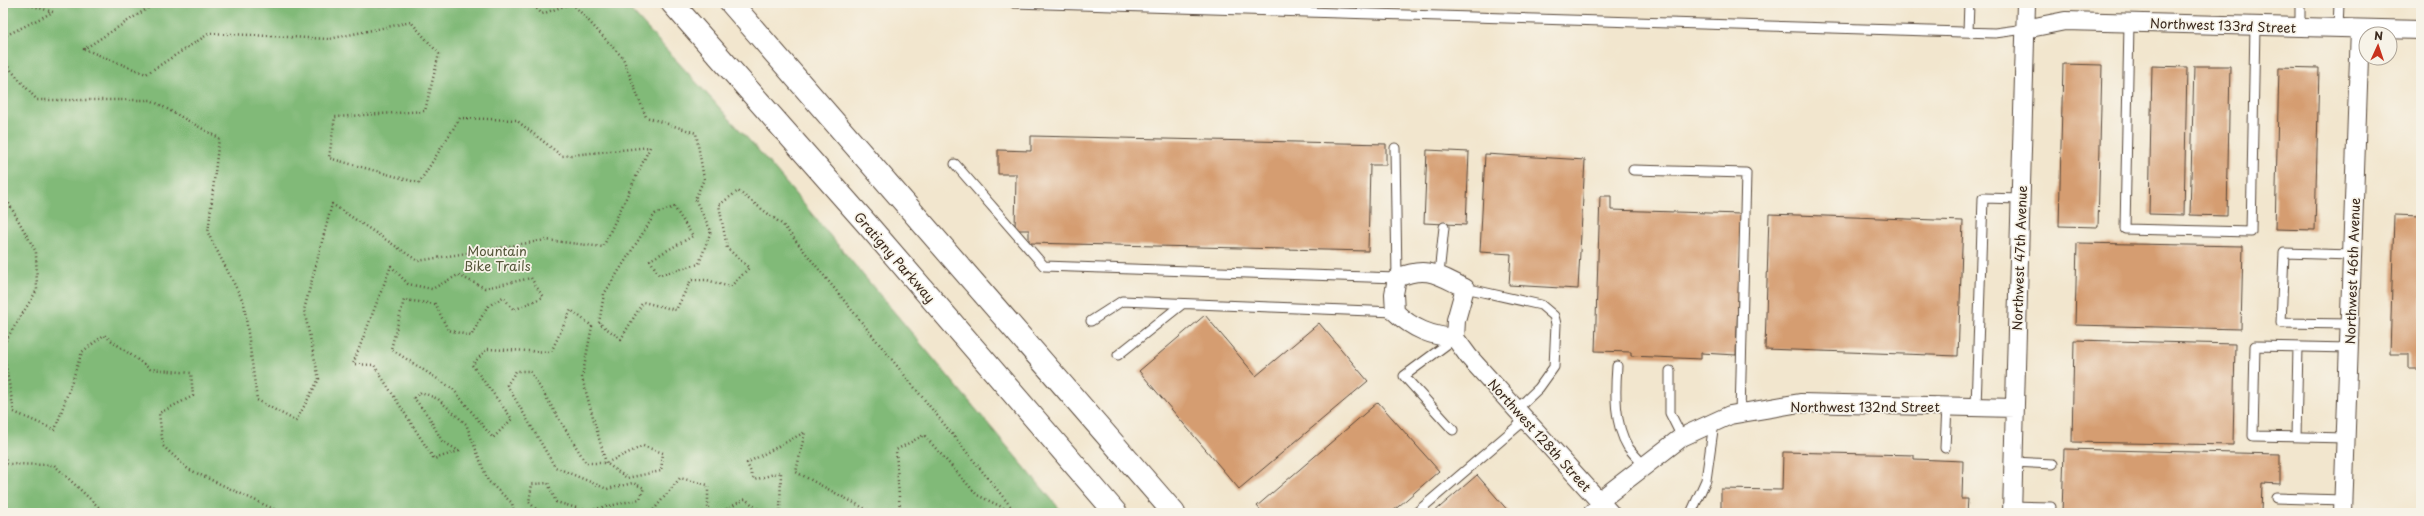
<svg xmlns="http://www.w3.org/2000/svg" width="2424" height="516" viewBox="0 0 2424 516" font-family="'Playpen Sans',sans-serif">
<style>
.forest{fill:#81ba78;stroke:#5e724b}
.building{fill:#d59d71}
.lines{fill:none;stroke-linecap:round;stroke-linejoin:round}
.lane-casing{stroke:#564638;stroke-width:11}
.street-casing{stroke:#564638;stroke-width:20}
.highway-casing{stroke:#564638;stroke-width:24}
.path{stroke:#564638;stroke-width:2.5;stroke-dasharray:1 3;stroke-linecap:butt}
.lane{stroke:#fff;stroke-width:9}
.street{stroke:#fff;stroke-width:18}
.highway{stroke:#fff;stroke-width:22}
.labels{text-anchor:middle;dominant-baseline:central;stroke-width:3.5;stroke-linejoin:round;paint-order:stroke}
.street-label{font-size:13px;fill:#3b2a1e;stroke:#f7f3e8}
.park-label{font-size:13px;fill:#55563a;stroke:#f7f3e8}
</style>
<rect width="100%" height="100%" fill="#f7f3e8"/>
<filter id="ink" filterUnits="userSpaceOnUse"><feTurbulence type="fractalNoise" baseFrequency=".025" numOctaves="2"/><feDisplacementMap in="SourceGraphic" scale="8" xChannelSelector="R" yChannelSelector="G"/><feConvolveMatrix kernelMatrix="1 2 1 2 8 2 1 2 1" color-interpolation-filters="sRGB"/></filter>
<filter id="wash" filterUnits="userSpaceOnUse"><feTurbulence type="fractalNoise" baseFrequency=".012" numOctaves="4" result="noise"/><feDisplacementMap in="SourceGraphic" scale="16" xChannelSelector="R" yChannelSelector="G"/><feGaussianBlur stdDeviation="0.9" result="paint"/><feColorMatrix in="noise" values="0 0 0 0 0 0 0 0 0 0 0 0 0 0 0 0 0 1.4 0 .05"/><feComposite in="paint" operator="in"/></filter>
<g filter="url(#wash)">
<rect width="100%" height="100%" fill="#f2e6ce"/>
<!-- forest -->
<path class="forest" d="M 3,3 L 624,3 L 759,151 L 1063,513 L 3,513 Z"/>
<g id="blocks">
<!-- building -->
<path class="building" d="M 2063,64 L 2102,65 L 2098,227 L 2059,226 Z
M 2152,66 L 2187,67 L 2184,215 L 2149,214 Z
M 2194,66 L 2230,66 L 2227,216 L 2190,215 Z
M 2279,67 L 2319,68 L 2315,230 L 2275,229 Z
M 1031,136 L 1386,144 L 1386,165 L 1370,165 L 1368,251 L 1029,243 L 1029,230 L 1015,230 L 1016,174 L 998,174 L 998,150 L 1031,151 Z
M 1427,150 L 1469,152 L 1466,225 L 1424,223 Z
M 1485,154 L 1585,160 L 1578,289 L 1509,285 L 1511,254 L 1480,252 Z
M 1600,196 L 1611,196 L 1611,210 L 1741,214 L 1736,355 L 1701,353 L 1701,359 L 1631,356 L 1631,352 L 1595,351 Z
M 1769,214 L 1963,221 L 1958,356 L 1765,349 Z
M 2394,215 L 2421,216 L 2421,369 L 2409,369 L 2409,354 L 2390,354 Z
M 2077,243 L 2243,246 L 2241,329 L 2075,325 Z
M 1205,315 L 1256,376 L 1319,323 L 1368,381 L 1239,489 L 1139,371 Z
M 2074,340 L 2235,344 L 2233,445 L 2072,442 Z
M 1378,402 L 1439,471 L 1391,513 L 1263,513 L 1257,506 Z
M 2064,449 L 2280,454 L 2280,484 L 2262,483 L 2261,513 L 2062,513 Z
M 1783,452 L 1914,455 L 1914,459 L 1963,461 L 1962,499 L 1968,499 L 1967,513 L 1721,513 L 1721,489 L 1782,490 Z
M 1477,475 L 1510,513 L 1433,513 Z
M 2420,482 L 2421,482 L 2421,513 L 2419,513 Z"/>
</g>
</g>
<g filter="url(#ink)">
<use href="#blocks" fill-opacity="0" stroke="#564638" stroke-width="1"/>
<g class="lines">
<!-- lane casing -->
<g class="lane-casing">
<path id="lane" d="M 1014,3 L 1995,33 L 2025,29
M 2129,23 L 2125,229 L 2251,232 L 2255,26
M 2300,27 L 2300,3
M 2338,29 L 2339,3
M 1968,32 L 1969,3
M 955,164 L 1044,266 L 1397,278 L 1395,148
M 1633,170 L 1746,173 L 1740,414
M 1439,274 L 1444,227
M 1465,288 L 1541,305 L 1554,316 L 1556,324 L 1554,367 L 1539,388 L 1517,409
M 1091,321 L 1122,301 L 1395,312
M 2350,324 L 2281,323 L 2284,253 L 2352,255
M 1118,355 L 1181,305
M 1617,366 C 1615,392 1614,424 1628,447 C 1633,454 1639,460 1645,466
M 1670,371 L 1670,413 L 1682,437
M 1976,407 L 1983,198 L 2021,199
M 1453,430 L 1404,376 L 1454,339
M 2296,437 L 2298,347
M 2346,438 L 2253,436 L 2255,346 L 2349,348
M 1945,448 L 1947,406
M 2013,462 L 2053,464
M 2276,498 L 2344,500
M 2012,506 L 2051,507
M 1416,513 L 1526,419
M 1586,513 L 1599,501
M 1691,513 L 1706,480 L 1714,423"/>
</g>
<!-- street casing -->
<g class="street-casing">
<path id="street" d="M 2025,29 L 2065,21 L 2421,30
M 1455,338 L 1456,320 L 1465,288 C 1438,275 1427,265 1397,278 L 1394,294 L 1395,312 C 1413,329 1431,336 1455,338 L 1469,357 L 1610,513
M 1599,501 L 1682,437 L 1730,415 L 1800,403 L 2015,408
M 2012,513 L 2026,3
M 2343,513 L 2360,29"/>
</g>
<!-- highway casing -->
<g class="highway-casing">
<path id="highway" d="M 672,3 L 867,224 L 1116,513
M 731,3 L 1174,513"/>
</g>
<!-- path -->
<path class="path" d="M 531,3 L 542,14 L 572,3 L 623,58 L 646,117 L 696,133 L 704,179 L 695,199 L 711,231 L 699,264 L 659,275 L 650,260 L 693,236 L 674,207 L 655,214 L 604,294 L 599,323 L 621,339 L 643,302 L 676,310 L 691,280 L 707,280 L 730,287 L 749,268 L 727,248 L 719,205 L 738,191 L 783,225 L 1016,513
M 3,37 L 53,12 L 23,3
M 3,61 L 37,100 L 151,100 L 219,138 L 208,233 L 244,303 L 257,400 L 296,421 L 319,379 L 304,310 L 332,204 L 418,261 L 546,240 L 603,247 L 650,147 L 562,156 L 516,120 L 460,118 L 419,183 L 329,158 L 335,117 L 425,111 L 439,54 L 411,22 L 329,39 L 210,33 L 146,74 L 84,49 L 156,3
M 3,193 L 36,252 L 37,290 L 3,345
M 3,349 L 14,412 L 55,430 L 82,352 L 104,335 L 150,369 L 191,373 L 193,396 L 159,413 L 163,446 L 188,469 L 282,513
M 3,452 L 7,464 L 54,465 L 105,513
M 514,513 L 512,503 L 488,481 L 466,424 L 438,399 L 421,392 L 414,398 L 429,417 L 442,441 L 459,451 L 434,459 L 374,365 L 353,364 L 391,266 L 408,284 L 432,289 L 458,275 L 485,288 L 531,278 L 543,297 L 514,310 L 503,297 L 487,307 L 471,336 L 448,330 L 435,304 L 404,300 L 391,349 L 453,389 L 493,438 L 512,419 L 472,365 L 487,349 L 551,352 L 571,310 L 592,326 L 582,378 L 606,463 L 627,478 L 661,471 L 663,453 L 643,446 L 606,463 L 586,463 L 530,371 L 516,371 L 507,385 L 555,467 L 607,489 L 633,483 L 644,488 L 640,499 L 587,511 L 556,502 L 548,483 L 532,484 L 529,502 L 540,513
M 651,513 L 680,478 L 708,485 L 708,513
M 729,513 L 727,509 L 745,499 L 763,513
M 783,513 L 780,510 L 781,472 L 754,480 L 747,463 L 805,432 L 796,472 L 873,513
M 900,513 L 896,450 L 924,435 L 977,495 L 1014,513"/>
<!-- lane -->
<use href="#lane" class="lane"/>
<!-- street -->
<use href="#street" class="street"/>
<!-- highway -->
<use href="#highway" class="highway"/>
</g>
</g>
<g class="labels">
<!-- street labels -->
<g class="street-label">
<text transform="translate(2223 25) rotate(2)">Northwest 133rd Street</text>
<text transform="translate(895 257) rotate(49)">Gratigny Parkway</text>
<text transform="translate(2019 258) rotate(-88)">Northwest 47th Avenue</text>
<text transform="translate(2352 271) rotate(-88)">Northwest 46th Avenue</text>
<text x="1865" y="406">Northwest 132nd Street</text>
<text transform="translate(1540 435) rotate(48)">Northwest 128th Street</text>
</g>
<!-- park labels -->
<g class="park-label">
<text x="497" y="250">Mountain<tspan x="497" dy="15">Bike Trails</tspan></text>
</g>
</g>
<!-- margin -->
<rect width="2424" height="516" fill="none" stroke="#f7f3e8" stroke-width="16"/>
<!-- north arrow -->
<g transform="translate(2378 46) rotate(3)"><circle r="19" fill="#f7f3e8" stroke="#aca397"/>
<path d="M0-3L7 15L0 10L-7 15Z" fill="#c8321e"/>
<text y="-6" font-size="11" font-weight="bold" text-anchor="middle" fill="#3b2a1e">N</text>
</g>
</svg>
